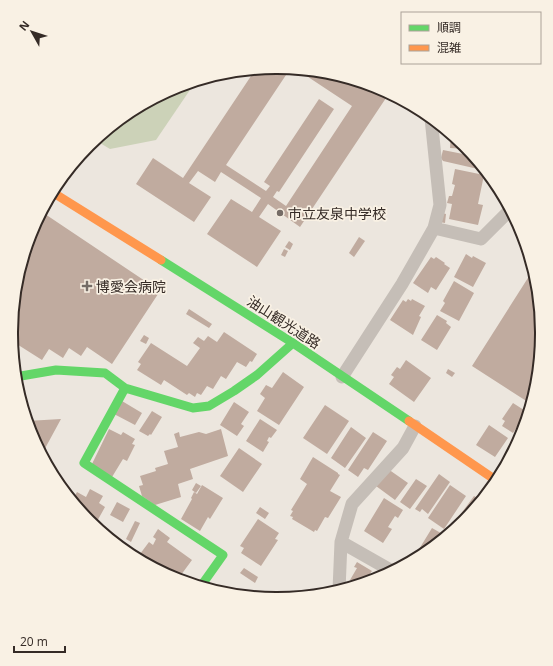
<svg xmlns="http://www.w3.org/2000/svg" width="553" height="666" viewBox="0 0 553 666" font-family="'Open Sans','Noto Sans JP',sans-serif">
<style>
.green{fill:#ccd2b8}
.building{fill:#c0ab9f}
.lines{fill:none;stroke-linecap:round;stroke-linejoin:round}
.street{stroke:#c5beb7;stroke-width:13}
.fast{stroke:#63d668;stroke-width:9}
.slow{stroke:#ff974d;stroke-width:9}
.poi-dot{fill:#756c66;stroke:#f9f1e4;stroke-width:1.5}
.labels{text-anchor:middle;dominant-baseline:central;stroke-width:3.5;stroke-linejoin:round;paint-order:stroke}
.poi-label{font-size:14px;fill:#352b26;stroke:#f9f1e4;text-anchor:start}
.street-label{font-size:14px;fill:#352b26;stroke:#f9f1e4}
.rim{fill:none;stroke:#352b26;stroke-width:2}
</style>
<rect width="100%" height="100%" fill="#ece6de"/>
<!-- green -->
<path class="green" d="M 196,81 L 156,140 L 110,149 L 95,140 L 129,112 L 175,88 Z"/>
<!-- building -->
<path class="building" d="M 277,68 L 290,69 L 226,165 L 266,191 L 270,186 L 264,182 L 319,99 L 334,109 L 279,192 L 277,191 L 273,197 L 286,206 L 352,106 L 296,69 L 329,73 L 374,87 L 388,95 L 300,227 L 268,204 L 259,217 L 281,231 L 257,267 L 207,234 L 231,199 L 252,212 L 261,198 L 221,172 L 215,182 L 198,171 L 189,183 L 211,197 L 194,222 L 136,184 L 153,158 L 183,178 L 255,70 Z
M 451,134 L 464,145 L 467,149 L 450,148 Z
M 443,150 L 473,156 L 479,163 L 478,169 L 443,161 L 441,158 Z
M 455,169 L 484,175 L 478,204 L 483,205 L 478,225 L 449,219 L 452,204 L 447,203 L 449,196 L 452,196 L 455,185 L 452,184 Z
M 42,212 L 160,291 L 112,364 L 87,347 L 81,356 L 69,348 L 63,358 L 49,349 L 42,360 L 12,341 L 11,333 L 16,281 L 31,231 Z
M 442,213 L 446,214 L 445,223 L 440,222 Z
M 359,237 L 365,241 L 354,257 L 349,253 Z
M 289,241 L 293,244 L 290,250 L 285,247 Z
M 284,249 L 288,251 L 285,257 L 281,255 Z
M 466,254 L 472,258 L 473,256 L 486,263 L 473,287 L 454,277 Z
M 431,257 L 434,259 L 436,257 L 445,263 L 444,264 L 450,268 L 436,290 L 431,287 L 428,293 L 413,283 Z
M 533,270 L 537,281 L 542,333 L 537,385 L 531,404 L 472,366 Z
M 454,281 L 474,293 L 459,321 L 440,311 L 445,303 L 443,301 Z
M 408,299 L 411,301 L 412,299 L 425,306 L 419,316 L 421,317 L 413,335 L 390,320 L 403,300 L 406,302 Z
M 189,309 L 212,324 L 209,328 L 186,314 Z
M 437,315 L 447,321 L 446,323 L 451,327 L 437,350 L 421,340 Z
M 224,332 L 257,354 L 252,362 L 250,361 L 246,367 L 237,362 L 226,379 L 221,376 L 213,389 L 207,386 L 201,395 L 197,393 L 195,397 L 189,393 L 187,395 L 164,380 L 161,385 L 137,370 L 141,364 L 138,362 L 151,343 L 187,366 L 200,348 L 193,343 L 198,337 L 204,341 L 208,336 L 217,342 Z
M 144,335 L 149,338 L 146,344 L 140,341 Z
M 406,360 L 431,378 L 414,402 L 389,384 L 394,377 L 391,375 L 397,367 L 400,369 Z
M 448,369 L 455,373 L 452,377 L 446,373 Z
M 283,372 L 304,387 L 279,425 L 257,411 L 265,398 L 260,394 L 266,385 L 272,388 Z
M 122,401 L 142,413 L 135,425 L 114,414 Z
M 234,402 L 249,412 L 241,424 L 244,426 L 237,436 L 220,425 Z
M 513,403 L 527,412 L 513,433 L 502,426 L 505,421 L 502,419 Z
M 325,405 L 349,421 L 327,454 L 303,438 Z
M 152,411 L 162,417 L 151,435 L 150,434 L 148,436 L 139,431 Z
M 61,419 L 42,454 L 31,434 L 27,421 Z
M 260,419 L 277,430 L 271,438 L 269,437 L 267,441 L 269,442 L 263,452 L 246,441 Z
M 525,422 L 522,435 L 519,440 L 515,438 Z
M 489,425 L 508,438 L 495,457 L 476,445 Z
M 351,427 L 366,438 L 345,468 L 331,458 Z
M 109,429 L 121,435 L 123,432 L 135,439 L 132,444 L 135,445 L 127,461 L 123,459 L 112,477 L 91,466 Z
M 221,429 L 228,456 L 190,469 L 193,479 L 178,484 L 181,497 L 155,505 L 142,496 L 139,486 L 143,485 L 140,476 L 156,471 L 155,468 L 168,464 L 164,451 L 178,447 L 174,434 L 179,432 L 180,437 L 199,432 L 206,434 Z
M 373,432 L 387,441 L 368,470 L 364,468 L 358,477 L 348,470 Z
M 239,448 L 262,464 L 243,492 L 220,476 Z
M 313,457 L 338,473 L 338,474 L 340,475 L 330,491 L 341,497 L 328,518 L 325,517 L 317,531 L 315,530 L 314,532 L 292,519 L 293,517 L 290,516 L 293,511 L 291,510 L 307,484 L 300,479 Z
M 388,469 L 408,483 L 395,500 L 376,486 Z
M 439,474 L 450,482 L 428,514 L 422,509 L 420,512 L 415,509 Z
M 416,479 L 427,486 L 410,509 L 400,502 Z
M 196,483 L 201,486 L 196,493 L 192,490 Z
M 202,485 L 223,498 L 210,519 L 208,517 L 200,531 L 181,519 L 192,499 L 191,498 L 194,492 L 197,494 Z
M 450,485 L 466,496 L 444,529 L 428,518 Z
M 90,489 L 103,496 L 99,503 L 105,507 L 95,525 L 89,521 L 72,501 L 77,492 L 86,497 Z
M 474,496 L 481,500 L 464,521 L 455,528 L 452,526 Z
M 384,498 L 403,510 L 398,518 L 395,516 L 388,527 L 392,529 L 383,543 L 364,531 Z
M 117,502 L 130,509 L 123,522 L 110,515 Z
M 260,507 L 269,513 L 265,519 L 256,513 Z
M 258,519 L 279,533 L 275,539 L 278,540 L 261,566 L 241,553 L 244,548 L 240,546 Z
M 135,521 L 140,523 L 131,542 L 126,539 Z
M 432,528 L 446,536 L 424,554 L 413,559 Z
M 158,529 L 170,538 L 167,542 L 192,560 L 178,579 L 145,562 L 148,559 L 140,554 L 149,542 L 153,545 L 156,539 L 153,537 Z
M 357,562 L 372,571 L 364,582 L 352,586 L 350,585 L 352,581 L 350,580 L 357,568 L 354,567 Z
M 244,568 L 258,577 L 255,583 L 240,573 Z
M 373,574 L 379,578 L 370,581 Z"/>
<g class="lines">
<!-- street -->
<path class="street" d="M 434,228 L 481,239 L 510,210
M 342,377 L 402,284 L 434,228 L 440,205 L 431,118
M 341,542 L 392,571
M 339,590 L 341,542 L 352,504 L 403,448 L 415,426"/>
<!-- fast -->
<path class="fast" d="M 161,260 L 293,343 L 409,421
M 15,377 L 56,370 L 105,373 L 125,388 L 193,408 L 209,406 L 234,391 L 257,375 L 293,343
M 125,388 L 84,463 L 223,555 L 201,586"/>
<!-- slow -->
<path class="slow" d="M 52,192 L 161,260
M 409,421 L 497,481"/>
</g>
<!-- markers -->
<g class="poi-dot">
<circle cx="280" cy="213" r="4"/>
<path d="M85 280h4v4h4v4h-4v4h-4v-4h-4v-4h4z"/>
</g>
<g class="labels">
<!-- poi labels -->
<g class="poi-label">
<text x="288" y="213">市立友泉中学校</text>
<text x="96" y="286">博愛会病院</text>
</g>
<!-- street labels -->
<g class="street-label">
<text transform="translate(284 322) rotate(33)">油山観光道路</text>
</g>
</g>
<!-- crop -->
<path d="M0 0H553V666H0ZM276 74H277A258 258 0 0 1 535 332V334A258 258 0 0 1 277 592H276A258 258 0 0 1 18 334V332A258 258 0 0 1 276 74Z" fill="#f9f1e4" fill-rule="evenodd"/>
<path class="rim" d="M276 74H277A258 258 0 0 1 535 332V334A258 258 0 0 1 277 592H276A258 258 0 0 1 18 334V332A258 258 0 0 1 276 74Z"/>
<!-- legend -->
<rect x="401" y="12" width="140" height="52" fill="#f9f1e4" stroke="#aba298"/>
<rect x="409" y="25" width="20" height="6" fill="#63d668" stroke="#aba298"/>
<text x="437" y="32" font-size="12" fill="#352b26">順調</text>
<rect x="409" y="45" width="20" height="6" fill="#ff974d" stroke="#aba298"/>
<text x="437" y="52" font-size="12" fill="#352b26">混雑</text>
<!-- north arrow -->
<g transform="translate(32 32) rotate(309)" stroke="#f9f1e4" stroke-width="3" paint-order="stroke">
<path d="M0-3L7 15L0 10L-7 15Z" fill="#352b26"/>
<text y="-6" font-size="11" font-weight="bold" text-anchor="middle" fill="#352b26">N</text>
</g>
<!-- scale -->
<path d="M14 646v6h51v-6" fill="none" stroke="#352b26" stroke-width="2"/>
<text x="20" y="646" font-size="12" fill="#352b26" stroke="#f9f1e4" stroke-width="3" paint-order="stroke">20 m</text>
</svg>
